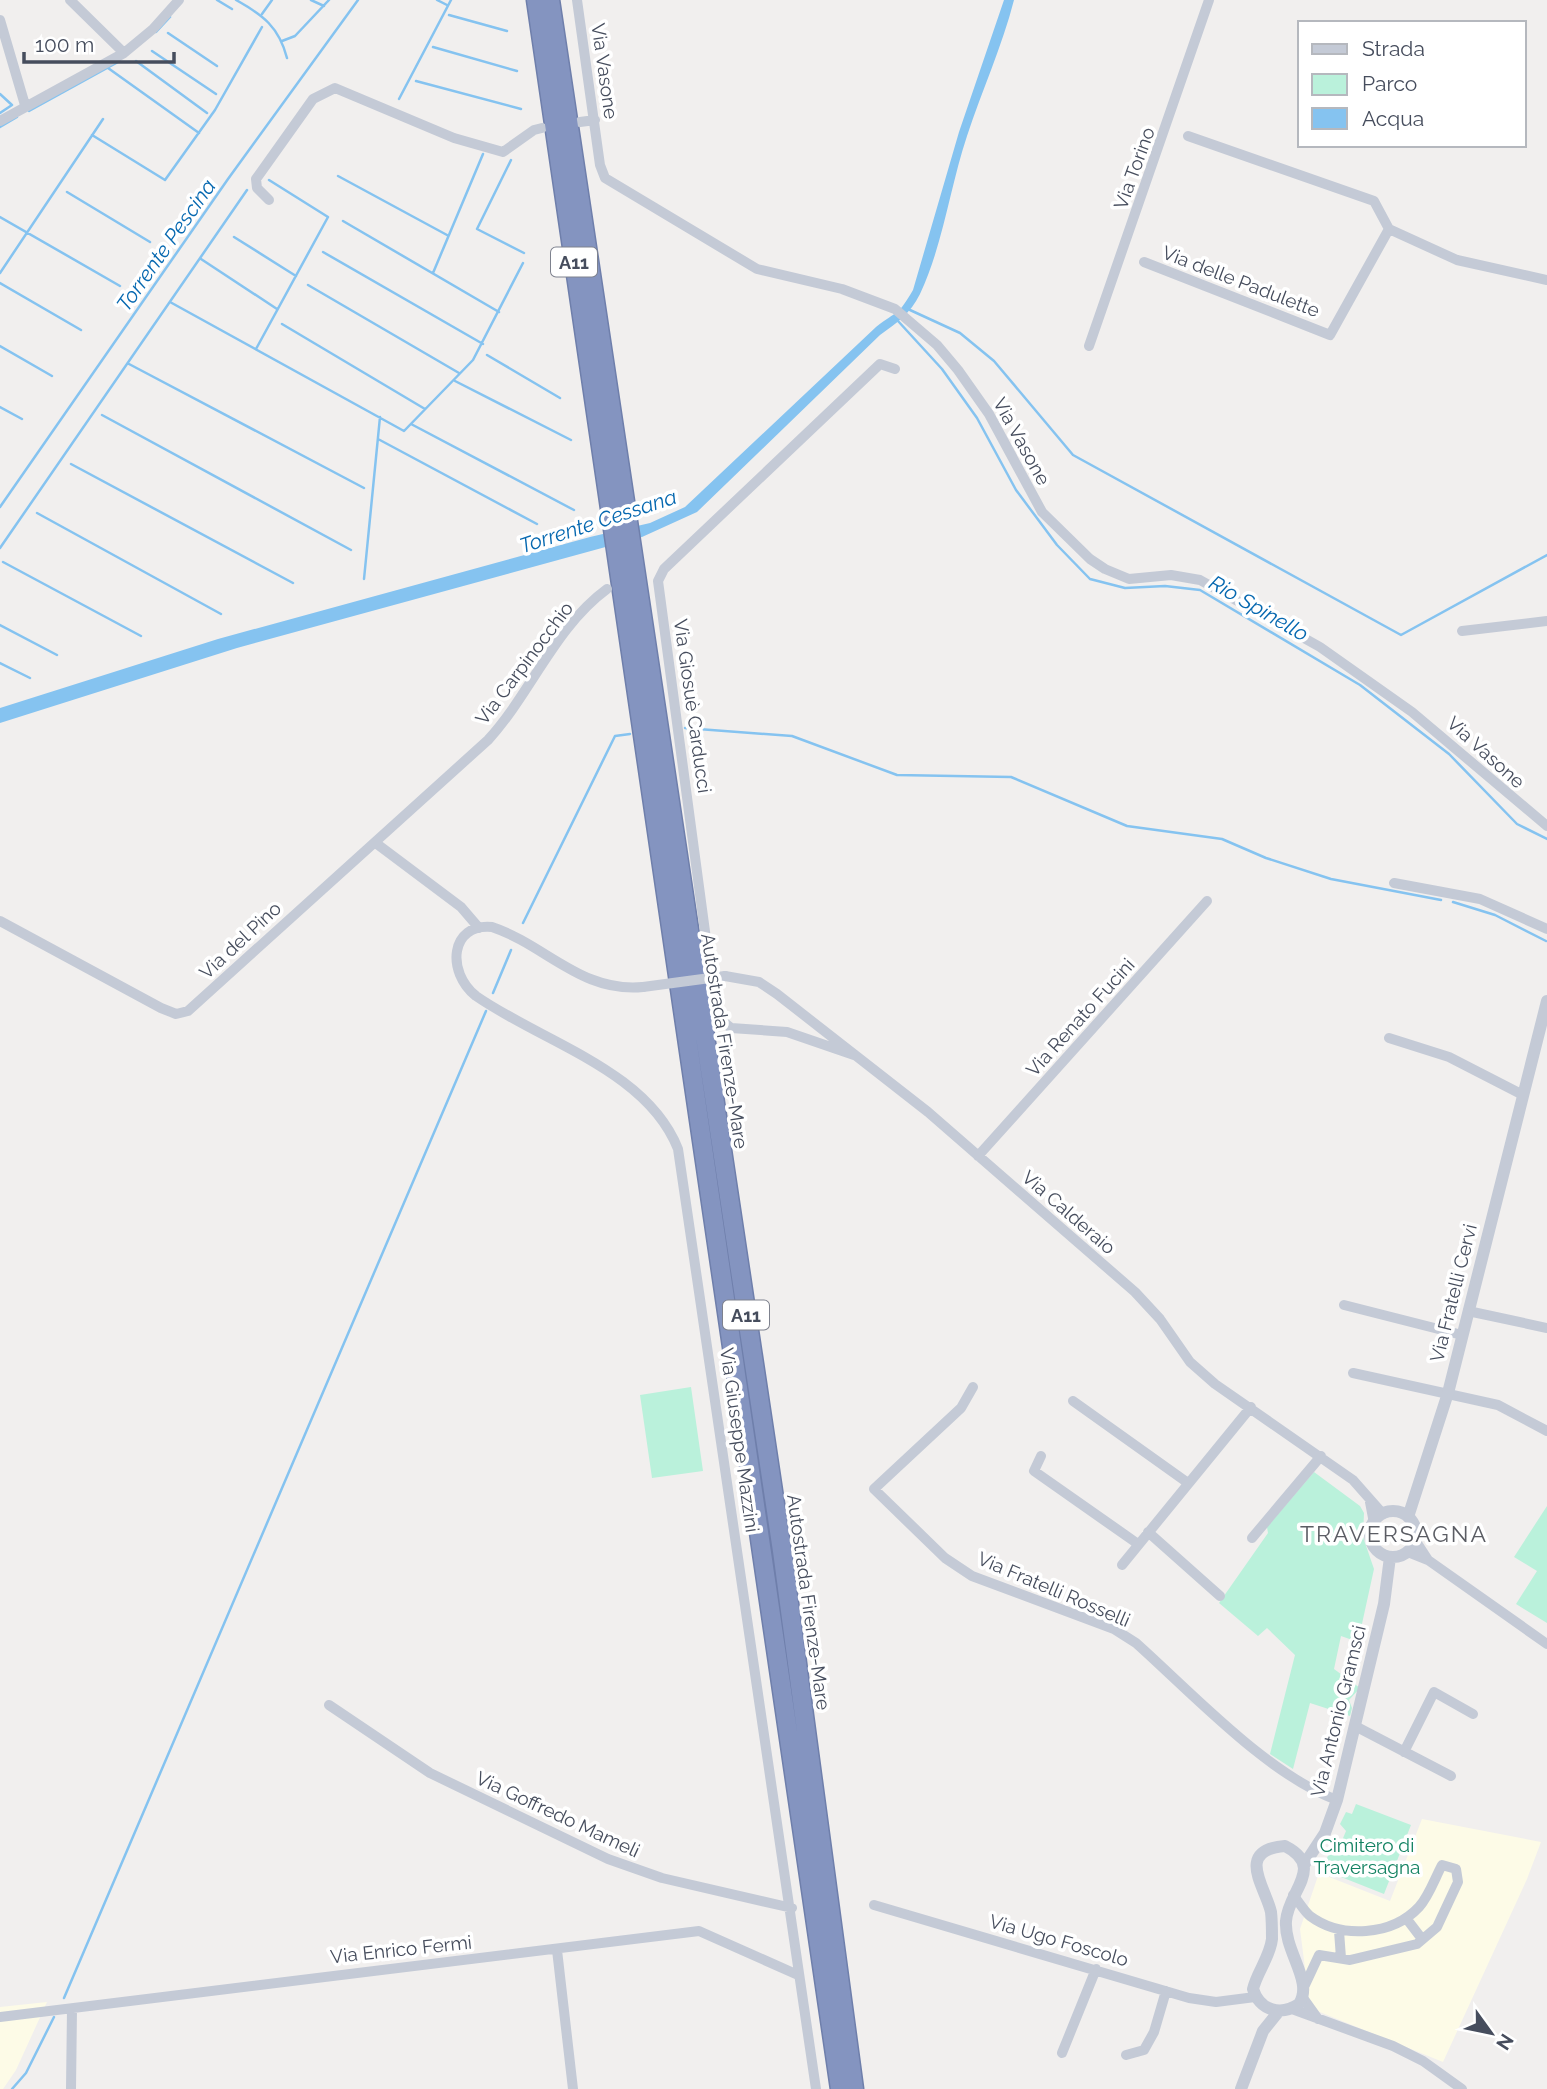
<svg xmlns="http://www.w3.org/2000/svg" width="1547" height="2089" viewBox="0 0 1547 2089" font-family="Raleway,sans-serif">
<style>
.commercial{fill:#fdfbe7}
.green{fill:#baf1db}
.water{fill:#85c3f0}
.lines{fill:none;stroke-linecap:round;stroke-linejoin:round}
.stream{stroke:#85c3f0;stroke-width:2.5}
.motorway-casing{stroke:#6f7fab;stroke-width:21}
.minor{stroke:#c4cad6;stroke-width:10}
.tertiary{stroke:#c4cad6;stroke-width:12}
.motorway{stroke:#8494c0;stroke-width:18}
.minor-bridge{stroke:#c4cad6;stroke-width:10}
.labels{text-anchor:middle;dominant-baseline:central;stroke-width:7;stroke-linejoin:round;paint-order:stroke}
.shield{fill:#fff;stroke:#7e828e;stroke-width:2}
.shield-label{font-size:18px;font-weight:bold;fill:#464d5d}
.street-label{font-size:19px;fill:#464d5d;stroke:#fff}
.park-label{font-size:19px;fill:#138262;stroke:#fff}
.water-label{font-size:21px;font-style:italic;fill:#0668b0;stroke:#fff}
.quarter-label{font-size:23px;letter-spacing:2px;fill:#5b5d64;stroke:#fff}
</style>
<rect width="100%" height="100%" fill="#f1efee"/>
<!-- commercial -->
<path class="commercial" d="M 1422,1819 L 1541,1842 L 1527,1879 L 1443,2062 L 1310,2008 L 1300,1929 L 1319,1873 L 1390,1901 Z
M 47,2002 L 16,2070 L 3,2089 L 0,2089 L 0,2007 Z"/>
<!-- green -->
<path class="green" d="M 691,1387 L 703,1471 L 652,1478 L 640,1395 Z
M 1314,1472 L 1360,1506 L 1364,1513 L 1363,1537 L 1374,1569 L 1358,1642 L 1341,1636 L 1334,1669 L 1360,1688 L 1349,1700 L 1352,1708 L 1350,1716 L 1310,1703 L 1293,1769 L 1270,1754 L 1295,1655 L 1267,1628 L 1258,1636 L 1219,1603 L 1268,1533 L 1267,1527 Z
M 1547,1506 L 1547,1623 L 1516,1604 L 1537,1571 L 1514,1557 Z
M 1356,1804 L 1411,1825 L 1384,1894 L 1331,1873 L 1335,1863 L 1326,1861 L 1331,1847 L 1341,1843 L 1346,1831 L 1340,1824 L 1346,1812 L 1352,1814 Z"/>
<!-- water -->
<path class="water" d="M 1004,0 L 1014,0 C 1002,47 982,90 967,136 C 950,187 943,245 920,294 C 910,314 897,323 880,335 L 697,512 L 642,537 L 237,648 L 0,723 L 0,708 L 218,639 L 590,537 L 650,523 L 685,507 L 876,327 C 898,310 898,316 913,290 L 959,132 Z"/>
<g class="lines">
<!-- stream -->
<path class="stream" d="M 217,0 L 232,9
M 236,0 C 263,15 279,27 287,58
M 311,0 L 324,6
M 437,0 L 447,5
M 262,14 L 272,0
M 449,15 L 507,31
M 156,32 L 170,17
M 168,33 L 217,66
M 282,41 L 295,36 L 329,0
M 433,47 L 517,71
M 152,51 L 216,94
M 136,61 L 207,113
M 108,68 L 199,133
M 416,81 L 521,109
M 0,94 L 12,105 L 0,113
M 399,99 L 451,0
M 29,111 L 118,62
M 0,127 L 17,117
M 92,135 L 165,180 L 215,110 L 262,27
M 511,160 L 477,229 L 524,253
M 338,176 L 447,235
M 67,192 L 150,242
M 0,217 L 120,286
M 343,221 L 499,312
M 234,237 L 296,276
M 323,252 L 483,344
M 201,259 L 277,309
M 0,273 L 103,119
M 433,273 L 483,154
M 0,283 L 81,330
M 308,285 L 459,373
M 170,302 L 404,431 L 473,360 L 523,263
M 910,310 L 960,333 L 994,361 L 1073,455 L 1401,635 L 1547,555
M 898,321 L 942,369 L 977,418 L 1016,490 L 1057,545 L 1090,579 L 1125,588 L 1165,586 L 1200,590 L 1360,685 L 1449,754 L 1517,824 L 1547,839
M 282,324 L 425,409
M 0,346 L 52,376
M 256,349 L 328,217 L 269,180
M 487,355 L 560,398
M 129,364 L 364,488
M 455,381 L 571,440
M 0,407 L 22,419
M 102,415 L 351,550
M 411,424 L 574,510
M 378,439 L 537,524
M 71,464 L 293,583
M 0,507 L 228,179 L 358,0
M 37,513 L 221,614
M 0,548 L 247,190
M 3,562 L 141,636
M 364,579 L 380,417
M 0,625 L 57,655
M 0,663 L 30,678
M 685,728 L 792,736 L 897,775 L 1011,777 L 1127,826 L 1222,839 L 1266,858 L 1331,879 L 1441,900
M 1453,902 L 1495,915 L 1546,941
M 523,923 L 615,736 L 630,734
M 493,993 L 511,950
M 64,1998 L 486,1011
M 12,2089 L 26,2073 L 54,2017"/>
<!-- motorway casing -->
<g class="motorway-casing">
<path id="motorway" d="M 536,0 L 840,2089
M 550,0 L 782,1551 L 854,2089"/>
</g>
<!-- minor -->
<path class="minor" d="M 70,0 L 124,53
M 577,0 L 600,165 L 605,178 L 757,269 L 842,289 L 895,309 L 937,345 L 958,370 L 989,414 L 1042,512 L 1090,559 L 1105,569 L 1129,579 L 1171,575 L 1200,580 L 1320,647 L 1412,712 L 1547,826
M 0,20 L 25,105
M 0,121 L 124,53 L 153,29 L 179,0
M 580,122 L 595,120
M 1188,136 L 1374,201 L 1389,229 L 1457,260 L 1547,280
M 269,200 L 257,188 L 256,179 L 313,99 L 335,88 L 454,138 L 503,152 L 534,130 L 542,128
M 1144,262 L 1330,335 L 1389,229
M 1089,346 L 1209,0
M 1462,631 L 1547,621
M 377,844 L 461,907 L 479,928
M 1394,883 L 1480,899 L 1547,929
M 0,921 L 161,1008 L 176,1014 L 188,1011 L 488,740 C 531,693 555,627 607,589
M 725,976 L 759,982 L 777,994 L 928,1112 L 1135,1292 L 1160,1319 L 1190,1362 L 1215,1384 L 1353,1480 L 1383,1514
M 643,987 C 581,993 546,945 492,927 C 450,923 446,972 476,996 C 542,1042 647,1070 678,1149 L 816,2089
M 1389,1038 L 1449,1057 L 1523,1095
M 854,1055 L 787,1032 L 731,1028 L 721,1020 L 715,1006 L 658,581 L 664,569 L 880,364 L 895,369
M 978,1156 L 1207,901
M 1344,1305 L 1462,1335
M 1468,1311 L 1547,1328
M 1353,1373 L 1498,1405 L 1547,1431
M 973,1387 L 961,1408 L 874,1489 L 945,1558 L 972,1576 L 1114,1629 L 1136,1643 C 1192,1693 1268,1775 1337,1800
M 1073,1401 L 1188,1483
M 1041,1456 L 1034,1471 L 1138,1544
M 1370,1502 L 1374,1523
M 1148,1532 L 1220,1596
M 1252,1538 L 1321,1456
M 1415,1540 L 1428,1560
M 1408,1552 L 1428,1560 L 1547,1644
M 1122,1565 L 1251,1407
M 329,1705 L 430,1773 L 608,1859 L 662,1878 L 792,1908
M 1355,1726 L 1451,1776
M 1404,1752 L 1434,1692 L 1473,1714
M 1293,1895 C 1299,1902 1304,1911 1310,1916 C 1341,1939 1392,1936 1419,1907 C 1429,1896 1435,1878 1442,1865 L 1456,1869 L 1458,1882 L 1437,1927 L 1417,1944 L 1350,1960 L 1319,1955 L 1305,1985
M 874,1905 L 1189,1998 L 1216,2002 L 1255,1997
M 1406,1918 L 1422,1939
M 1339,1931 L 1341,1958
M 557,1950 L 573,2089
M 1303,1998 L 1318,2019
M 1292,2009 L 1393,2046 L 1423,2061 L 1462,2089
M 0,2017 L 699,1931 L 798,1975
M 1062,2053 L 1096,1969
M 1126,2055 L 1144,2050 L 1154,2032 L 1166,1991
M 71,2089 L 72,2009"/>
<!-- tertiary -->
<path class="tertiary" d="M1370 1534a23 23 0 1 1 46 0a23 23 0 1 1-46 0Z
M 1408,1517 L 1448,1393 L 1547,1001
M 1285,1846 C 1326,1867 1288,1891 1286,1921 C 1284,1952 1314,1981 1299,2004 C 1281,2016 1260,2011 1253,1989 C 1257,1972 1270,1957 1272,1939 C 1272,1931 1272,1920 1271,1912 C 1266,1888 1234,1850 1285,1846 Z
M 1304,1865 L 1325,1833 L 1337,1800 L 1384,1604 L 1390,1557
M 1241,2089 L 1263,2031 L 1279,2011"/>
<!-- motorway -->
<use href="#motorway" class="motorway"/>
<!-- minor-bridge -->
<path class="minor-bridge" d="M 643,987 L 725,976"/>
</g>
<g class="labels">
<!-- shield labels -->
<g class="shield">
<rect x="551" y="247.5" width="46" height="29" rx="5"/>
<rect x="723" y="1300.5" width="46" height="29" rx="5"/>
</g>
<g class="shield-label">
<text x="574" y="262">A11</text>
<text x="746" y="1315">A11</text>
</g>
<!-- street labels -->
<g class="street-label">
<text transform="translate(605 71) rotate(82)">Via Vasone</text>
<text transform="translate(1134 168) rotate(-70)">Via Torino</text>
<text transform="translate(1241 281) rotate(21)">Via delle Padulette</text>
<text transform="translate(1022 441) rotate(61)">Via Vasone</text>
<text transform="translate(524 663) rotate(-53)">Via Carpinocchio</text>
<text transform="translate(693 706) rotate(82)">Via Giosuè Carducci</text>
<text transform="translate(1486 752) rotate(42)">Via Vasone</text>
<text transform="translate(240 940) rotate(-43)">Via del Pino</text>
<text transform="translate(1080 1017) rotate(-48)">Via Renato Fucini</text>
<text transform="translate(725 1041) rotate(81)">Autostrada Firenze-Mare</text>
<text transform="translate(1069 1212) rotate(41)">Via Calderaio</text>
<text transform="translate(1453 1293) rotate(-76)">Via Fratelli Cervi</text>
<text transform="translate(740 1440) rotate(82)">Via Giuseppe Mazzini</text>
<text transform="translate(1054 1589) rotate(23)">Via Fratelli Rosselli</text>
<text transform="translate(809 1602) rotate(82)">Autostrada Firenze-Mare</text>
<text transform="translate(1338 1711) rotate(-76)">Via Antonio Gramsci</text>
<text transform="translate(558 1814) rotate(25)">Via Goffredo Mameli</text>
<text transform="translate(1059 1940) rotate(16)">Via Ugo Foscolo</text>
<text transform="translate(401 1949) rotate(-6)">Via Enrico Fermi</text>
</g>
<!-- park labels -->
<g class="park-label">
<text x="1367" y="1845">Cimitero di<tspan x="1367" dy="22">Traversagna</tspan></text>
</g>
<!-- water labels -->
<g class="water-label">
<text transform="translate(166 245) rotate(-55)">Torrente Pescina</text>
<text transform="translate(598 521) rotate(-18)">Torrente Cessana</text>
<text transform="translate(1259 608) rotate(30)">Rio Spinello</text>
</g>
<!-- quarter labels -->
<g class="quarter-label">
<text x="1394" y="1533">TRAVERSAGNA</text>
</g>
</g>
<!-- legend -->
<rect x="1298" y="21" width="228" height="126" fill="#ffffff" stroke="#b5b8be" stroke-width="2"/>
<rect x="1312" y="44" width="35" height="10" fill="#c4cad6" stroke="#b5b8be" stroke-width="2"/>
<text x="1362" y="56" font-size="21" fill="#464d5d">Strada</text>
<rect x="1312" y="74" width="35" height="21" fill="#baf1db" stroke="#b5b8be" stroke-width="2"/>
<text x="1362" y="91" font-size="21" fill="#464d5d">Parco</text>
<rect x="1312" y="108" width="35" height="21" fill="#85c3f0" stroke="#b5b8be" stroke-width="2"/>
<text x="1362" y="126" font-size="21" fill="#464d5d">Acqua</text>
<!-- north arrow -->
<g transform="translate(1491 2033) rotate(123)" stroke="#ffffff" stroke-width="5" paint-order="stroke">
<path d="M0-5L12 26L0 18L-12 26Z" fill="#464d5d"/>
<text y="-10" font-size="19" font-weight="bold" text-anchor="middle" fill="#464d5d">N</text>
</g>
<!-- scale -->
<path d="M24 52v10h150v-10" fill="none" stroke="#464d5d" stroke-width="3.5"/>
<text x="35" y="52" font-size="21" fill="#464d5d" stroke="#ffffff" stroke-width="5" paint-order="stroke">100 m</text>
</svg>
